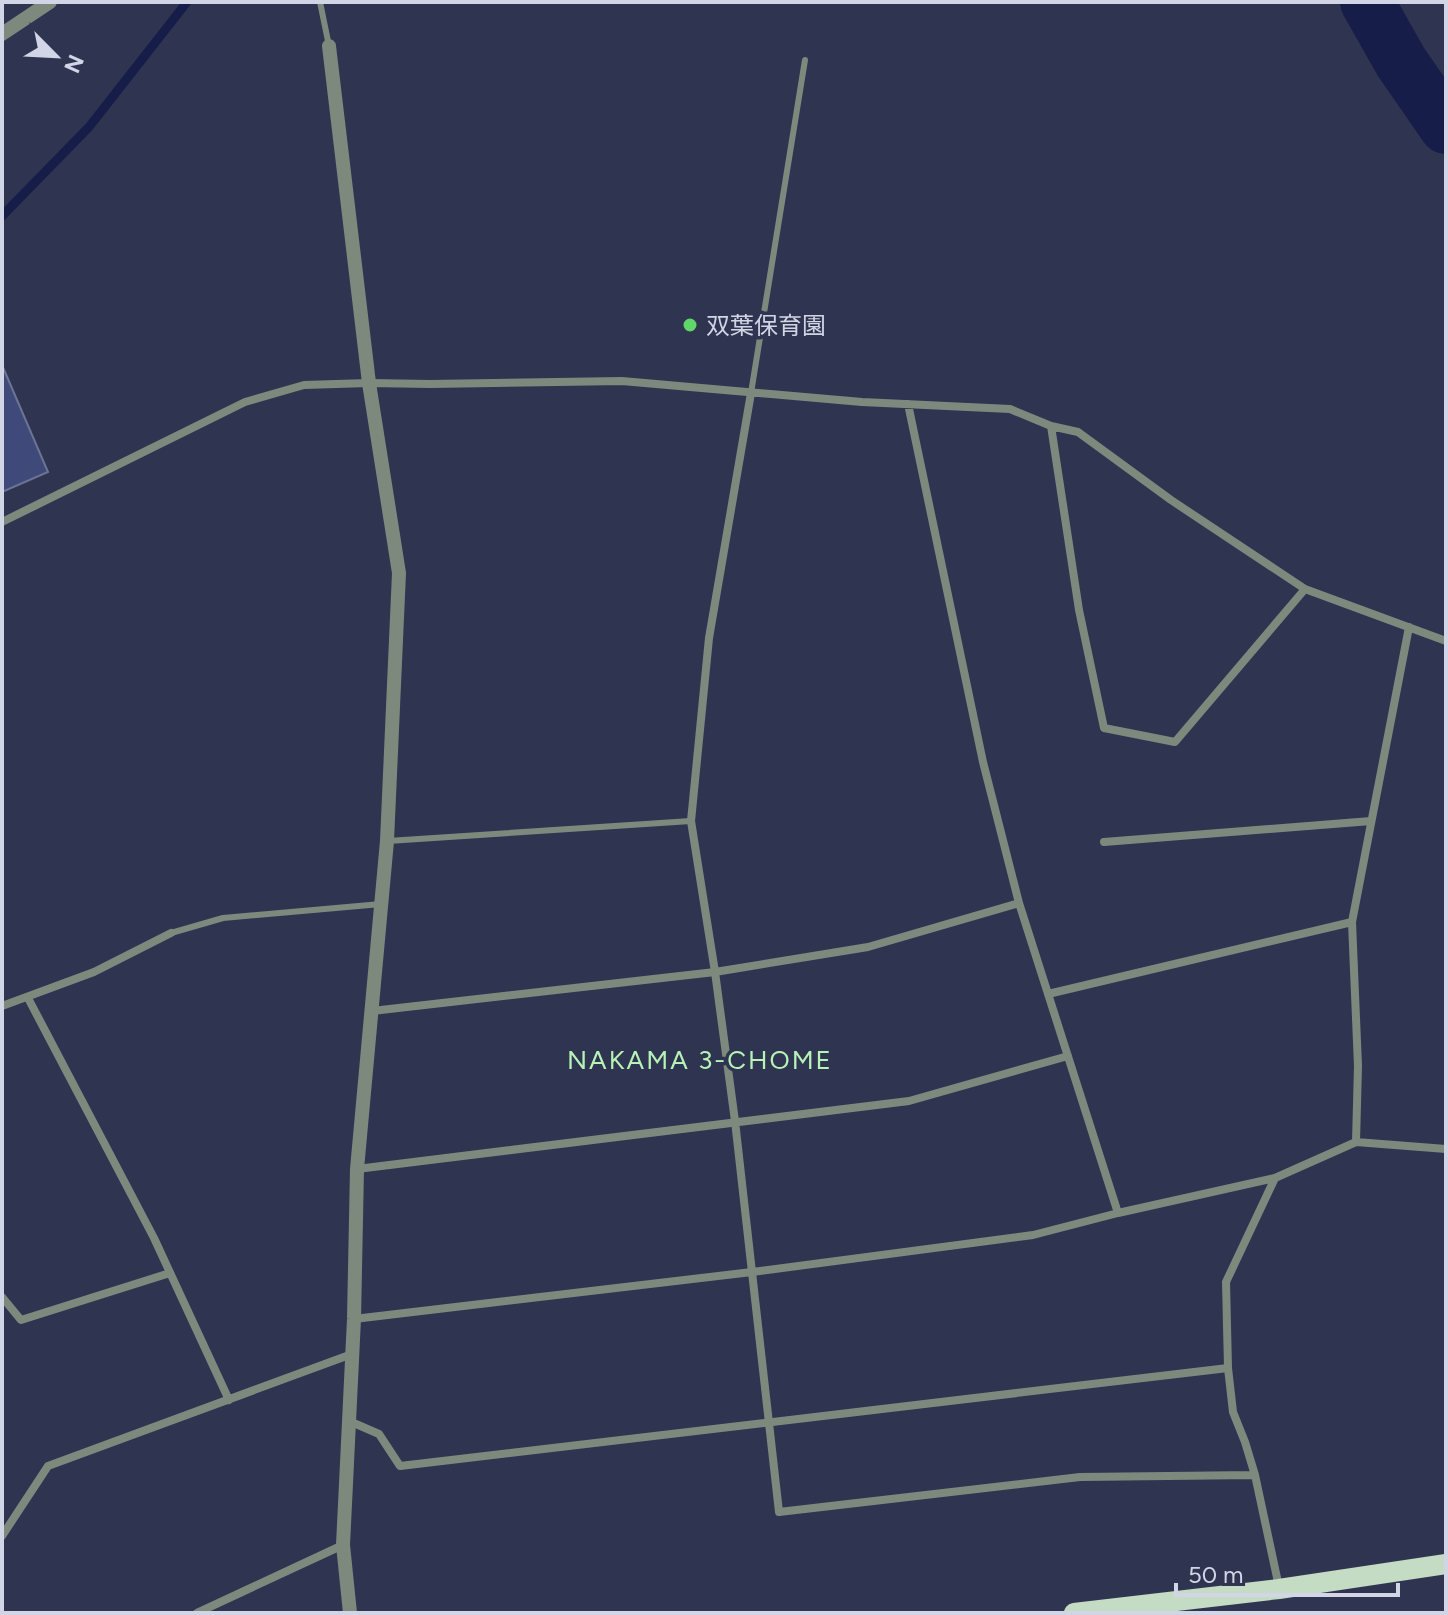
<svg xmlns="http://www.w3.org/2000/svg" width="1448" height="1615" viewBox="0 0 1448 1615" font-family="Figtree,'Noto Sans JP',sans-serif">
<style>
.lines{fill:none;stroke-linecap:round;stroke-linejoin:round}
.stream{stroke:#171d49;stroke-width:9}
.river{stroke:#171d49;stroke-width:54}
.building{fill:#404a7a;stroke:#6c7493;stroke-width:2}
.service{stroke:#7e897e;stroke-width:6}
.minor{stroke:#7e897e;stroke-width:8}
.tertiary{stroke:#7e897e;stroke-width:14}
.primary{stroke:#c4dbc4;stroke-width:20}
.poi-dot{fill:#61d46a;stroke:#2f3550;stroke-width:3}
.labels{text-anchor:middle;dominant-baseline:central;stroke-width:7;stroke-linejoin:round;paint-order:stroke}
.poi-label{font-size:24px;fill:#d1d5e6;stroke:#2f3550;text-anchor:start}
.neighbourhood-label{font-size:26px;letter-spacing:2px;fill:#b7f3b7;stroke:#2f3550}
</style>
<rect width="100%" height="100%" fill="#2f3550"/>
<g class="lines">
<!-- stream -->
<path class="stream" d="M 2,216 L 89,127 L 187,2"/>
<!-- river -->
<path class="river" d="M 1367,2 L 1401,62 L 1446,127"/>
</g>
<!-- building -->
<path class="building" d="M 2,365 L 48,472 L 2,492 Z"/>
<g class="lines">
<!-- service -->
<path class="service" d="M 320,2 L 329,46
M 751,393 L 805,60
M 388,841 L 691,821
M 171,933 L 223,918 L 381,904"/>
<!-- minor -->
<path class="minor" d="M 751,393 L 709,638 L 691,821 L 715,972 L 735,1121 L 779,1512 L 1080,1477 L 1255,1475
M 908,404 L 983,762 L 1019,903 L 1118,1213
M 1051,426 L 1079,610 L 1104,728 L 1175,742 L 1305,589
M 2,522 L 245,402 L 304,385 L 369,383 L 430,384 L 622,381 L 862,402 L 1010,409 L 1051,426 L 1078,432 L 1171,500 L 1305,589 L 1446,641
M 1104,842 L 1371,821
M 1048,994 L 1352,922
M 28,998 L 154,1238 L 229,1400
M 2,1006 L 94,972 L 171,933
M 372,1011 L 715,972 L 868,947 L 1019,903
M 1356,1142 L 1358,1066 L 1352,922 L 1409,627
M 357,1169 L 909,1101 L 1068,1056
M 1275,1178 L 1226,1282 L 1228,1368 L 1233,1412 L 1245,1442 L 1255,1475 L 1279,1587
M 2,1297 L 21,1320 L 170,1273
M 354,1319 L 752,1272 L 1033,1235 L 1118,1213 L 1275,1178 L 1356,1142 L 1446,1149
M 349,1421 L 379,1434 L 400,1466 L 1228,1368
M 2,1536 L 48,1466 L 352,1354
M 197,1613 L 343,1545"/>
<!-- tertiary -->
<path class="tertiary" d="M 2,34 L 50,2
M 329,46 L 369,383 L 399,573 L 387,841 L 357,1169 L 354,1319 L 343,1545 L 350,1613"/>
<!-- primary -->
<path class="primary" d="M 1074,1613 L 1279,1589 L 1446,1564"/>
</g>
<!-- markers -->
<circle class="poi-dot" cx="690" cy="325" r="8"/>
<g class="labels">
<!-- poi labels -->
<g class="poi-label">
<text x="706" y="325">双葉保育園</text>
</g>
<!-- neighbourhood labels -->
<g class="neighbourhood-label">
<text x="700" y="1060">NAKAMA 3-CHOME</text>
</g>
</g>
<!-- border -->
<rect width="1448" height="1615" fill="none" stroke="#d1d5e6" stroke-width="8"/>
<!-- north arrow -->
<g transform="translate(56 56) rotate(114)" stroke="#2f3550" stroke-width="6" paint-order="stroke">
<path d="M0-6L14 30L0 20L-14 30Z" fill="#d1d5e6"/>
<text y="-12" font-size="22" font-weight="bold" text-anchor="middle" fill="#d1d5e6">N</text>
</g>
<!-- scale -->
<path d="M1176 1583v12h222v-12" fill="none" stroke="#d1d5e6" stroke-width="4"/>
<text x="1188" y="1583" font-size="24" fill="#d1d5e6" stroke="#2f3550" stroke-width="6" paint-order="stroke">50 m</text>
</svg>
